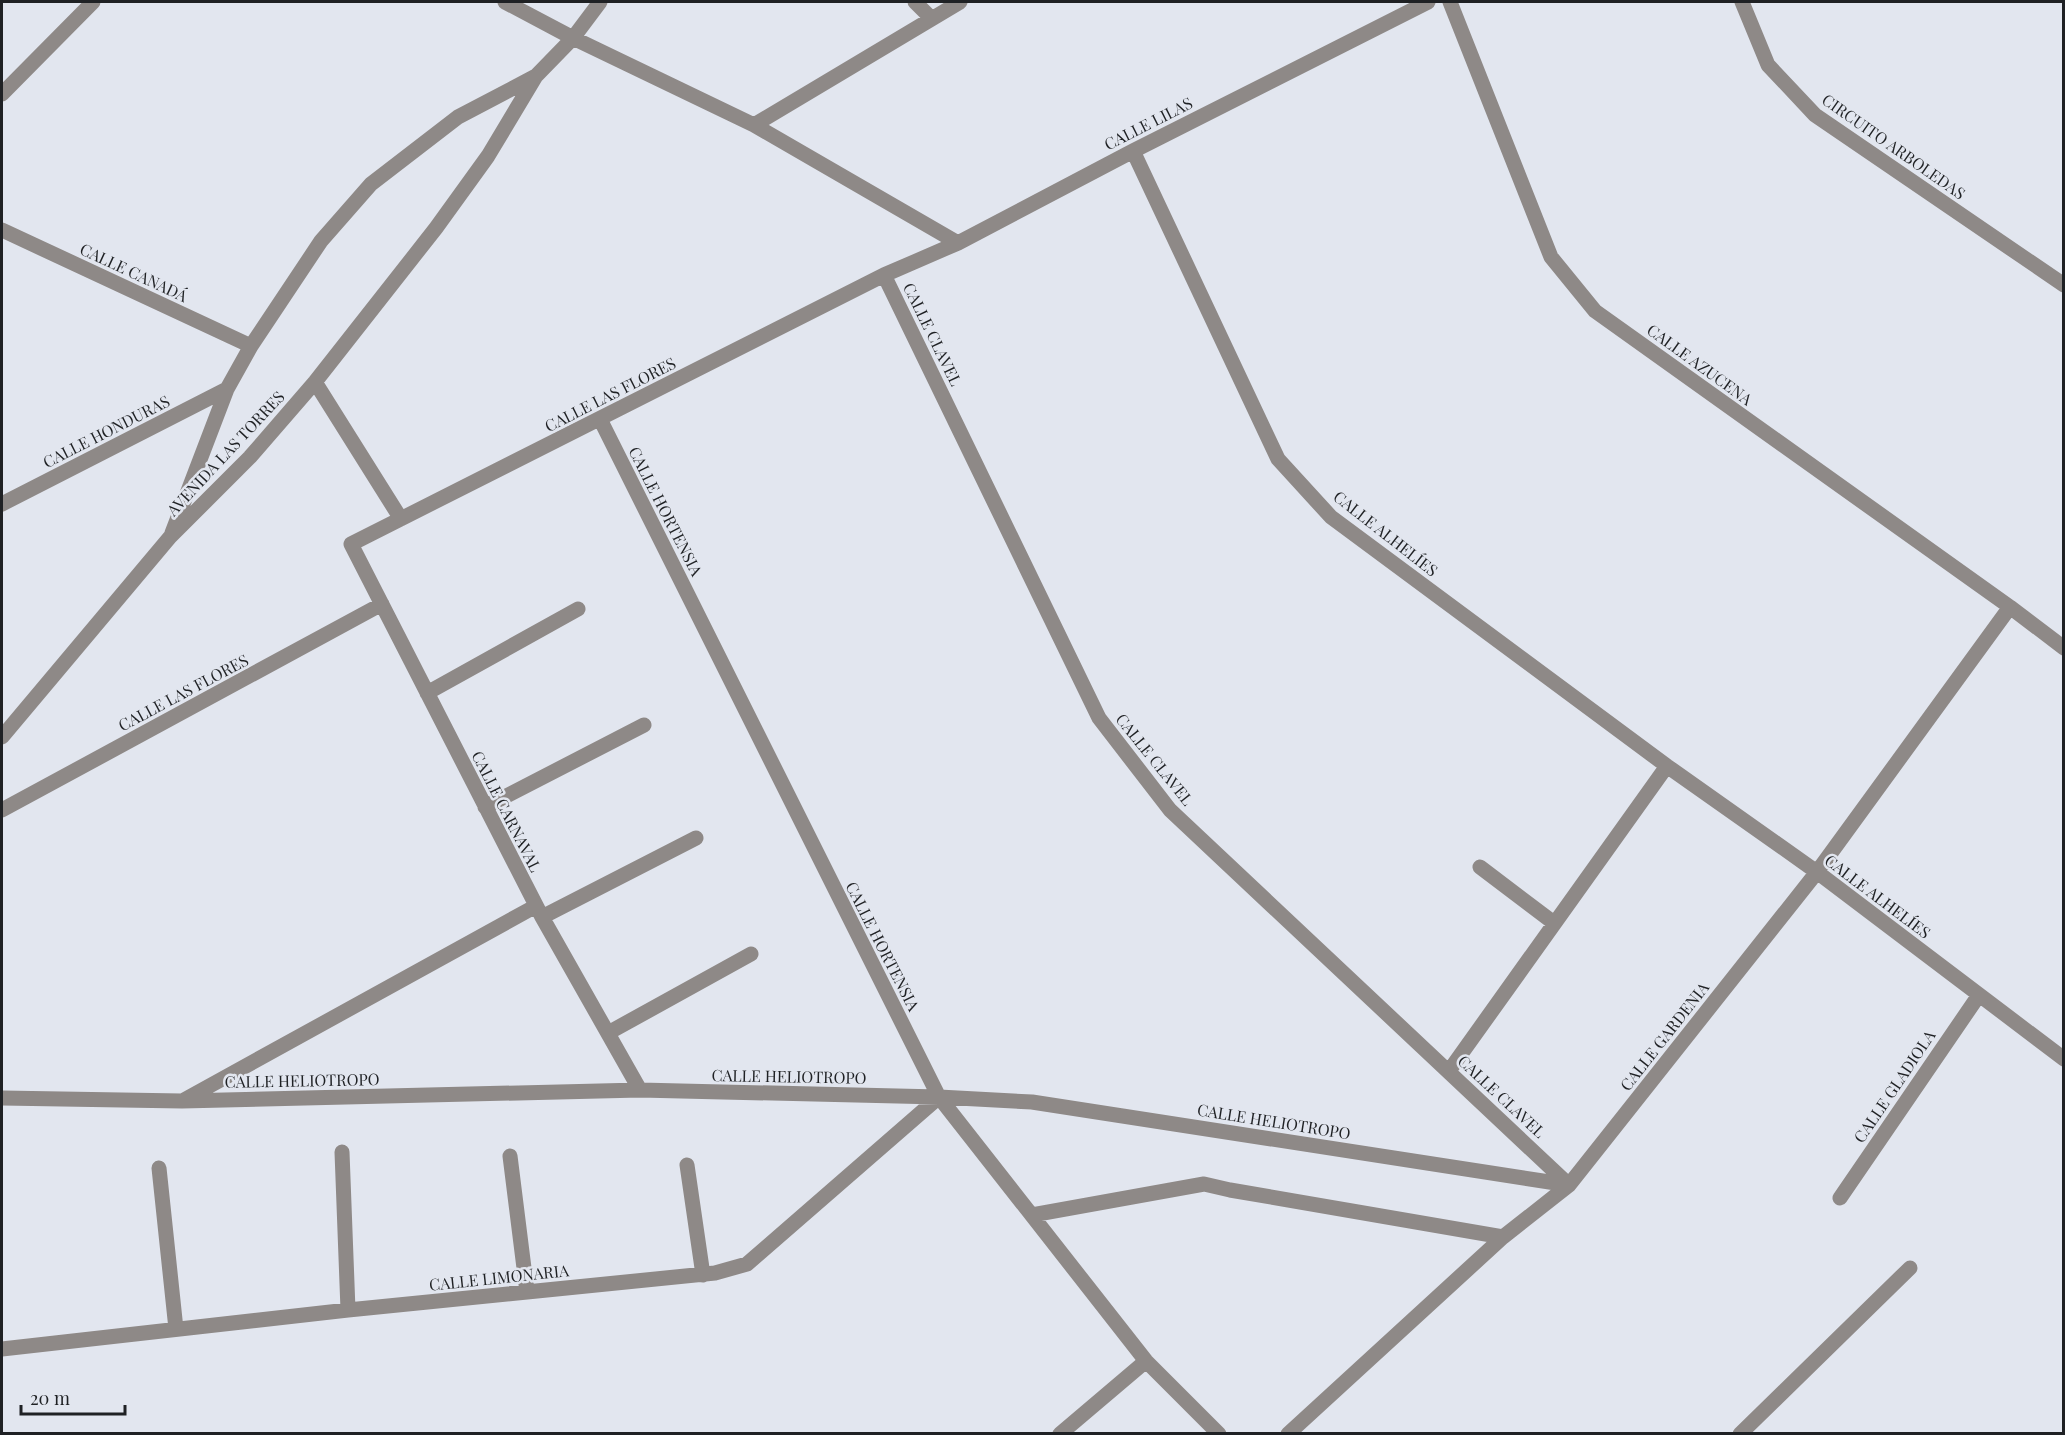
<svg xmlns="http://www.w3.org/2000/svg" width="2065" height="1435" viewBox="0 0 2065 1435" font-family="'Playfair Display',serif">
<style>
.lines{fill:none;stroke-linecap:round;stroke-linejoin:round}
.minor{stroke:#8e8987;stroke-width:15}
.labels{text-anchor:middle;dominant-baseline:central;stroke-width:5;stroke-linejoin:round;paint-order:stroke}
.street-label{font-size:16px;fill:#1f2124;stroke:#e2e6ef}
</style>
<rect width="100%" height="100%" fill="#e2e6ef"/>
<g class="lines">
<!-- minor -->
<path class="minor" d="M 505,2 L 573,38 L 754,125 L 958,243
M 915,2 L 931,18
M 1450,2 L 1551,257 L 1595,311 L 2010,607 L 2064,648
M 1742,2 L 1768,65 L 1815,115 L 2064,285
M 2,94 L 93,2
M 754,125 L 960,2
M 1133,151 L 1278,459 L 1331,517 L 1667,766 L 1817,872 L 2064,1059
M 2,230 L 251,346
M 884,275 L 1099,718 L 1170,810 L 1569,1185
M 315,382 L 401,519
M 600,419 L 939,1097 L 1146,1361 L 1219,1434
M 2,504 L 227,389
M 172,533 L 227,389 L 251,346 L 321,241 L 371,184 L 458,117 L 536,76
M 427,693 L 578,609
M 2,737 L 170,537 L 250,457 L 315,382 L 436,228 L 488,156 L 536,76 L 573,38 L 600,2
M 485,807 L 644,725
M 2,810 L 382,604
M 1480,867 L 1554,923
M 542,917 L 696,838
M 608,1033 L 751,954
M 1449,1071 L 1667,766
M 640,1090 L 542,917 L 351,544 L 884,275 L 958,243 L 1133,151 L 1428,2
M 2,1098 L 182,1101 L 640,1090 L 939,1097 L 1032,1102 L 1569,1185
M 184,1100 L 536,906
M 342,1152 L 348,1310
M 510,1156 L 527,1292
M 687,1165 L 703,1275
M 159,1168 L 176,1329
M 1840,1198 L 1979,995
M 1032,1215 L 1204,1184 L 1230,1190 L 1503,1237
M 2,1349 L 348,1310 L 715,1273 L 747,1264 L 939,1097
M 1060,1434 L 1146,1361
M 1288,1434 L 1503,1237 L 1569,1185 L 1817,872 L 2010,607
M 1740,1434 L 1910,1268"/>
</g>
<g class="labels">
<!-- street labels -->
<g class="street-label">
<text transform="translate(1148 123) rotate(-27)">CALLE LILAS</text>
<text transform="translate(1894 146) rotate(35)">CIRCUITO ARBOLEDAS</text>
<text transform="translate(134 272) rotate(25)">CALLE CANADÁ</text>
<text transform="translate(933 334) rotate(64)">CALLE CLAVEL</text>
<text transform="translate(1700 364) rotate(36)">CALLE AZUCENA</text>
<text transform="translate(610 394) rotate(-27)">CALLE LAS FLORES</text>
<text transform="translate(106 431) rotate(-27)">CALLE HONDURAS</text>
<text transform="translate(225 453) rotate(-47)">AVENIDA LAS TORRES</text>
<text transform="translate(666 511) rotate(63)">CALLE HORTENSIA</text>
<text transform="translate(1386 533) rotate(38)">CALLE ALHELÍES</text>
<text transform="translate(183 692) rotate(-28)">CALLE LAS FLORES</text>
<text transform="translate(1155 759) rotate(51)">CALLE CLAVEL</text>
<text transform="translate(507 811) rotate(63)">CALLE CARNAVAL</text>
<text transform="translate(1878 896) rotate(37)">CALLE ALHELÍES</text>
<text transform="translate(883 946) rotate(63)">CALLE HORTENSIA</text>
<text transform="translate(1664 1036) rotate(-52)">CALLE GARDENIA</text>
<text transform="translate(789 1076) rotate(1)">CALLE HELIOTROPO</text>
<text transform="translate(302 1080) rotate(-1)">CALLE HELIOTROPO</text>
<text transform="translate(1894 1086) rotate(-56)">CALLE GLADIOLA</text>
<text transform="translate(1502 1096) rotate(43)">CALLE CLAVEL</text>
<text transform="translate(1274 1121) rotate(9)">CALLE HELIOTROPO</text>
<text transform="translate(499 1277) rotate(-6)">CALLE LIMONARIA</text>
</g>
</g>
<!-- border -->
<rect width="2065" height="1435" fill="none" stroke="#1f2124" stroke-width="6"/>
<!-- scale -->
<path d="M21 1405v9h104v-9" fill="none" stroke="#1f2124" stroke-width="3"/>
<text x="30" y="1405" font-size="18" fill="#1f2124" stroke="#e2e6ef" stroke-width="4.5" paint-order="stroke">20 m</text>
</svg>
